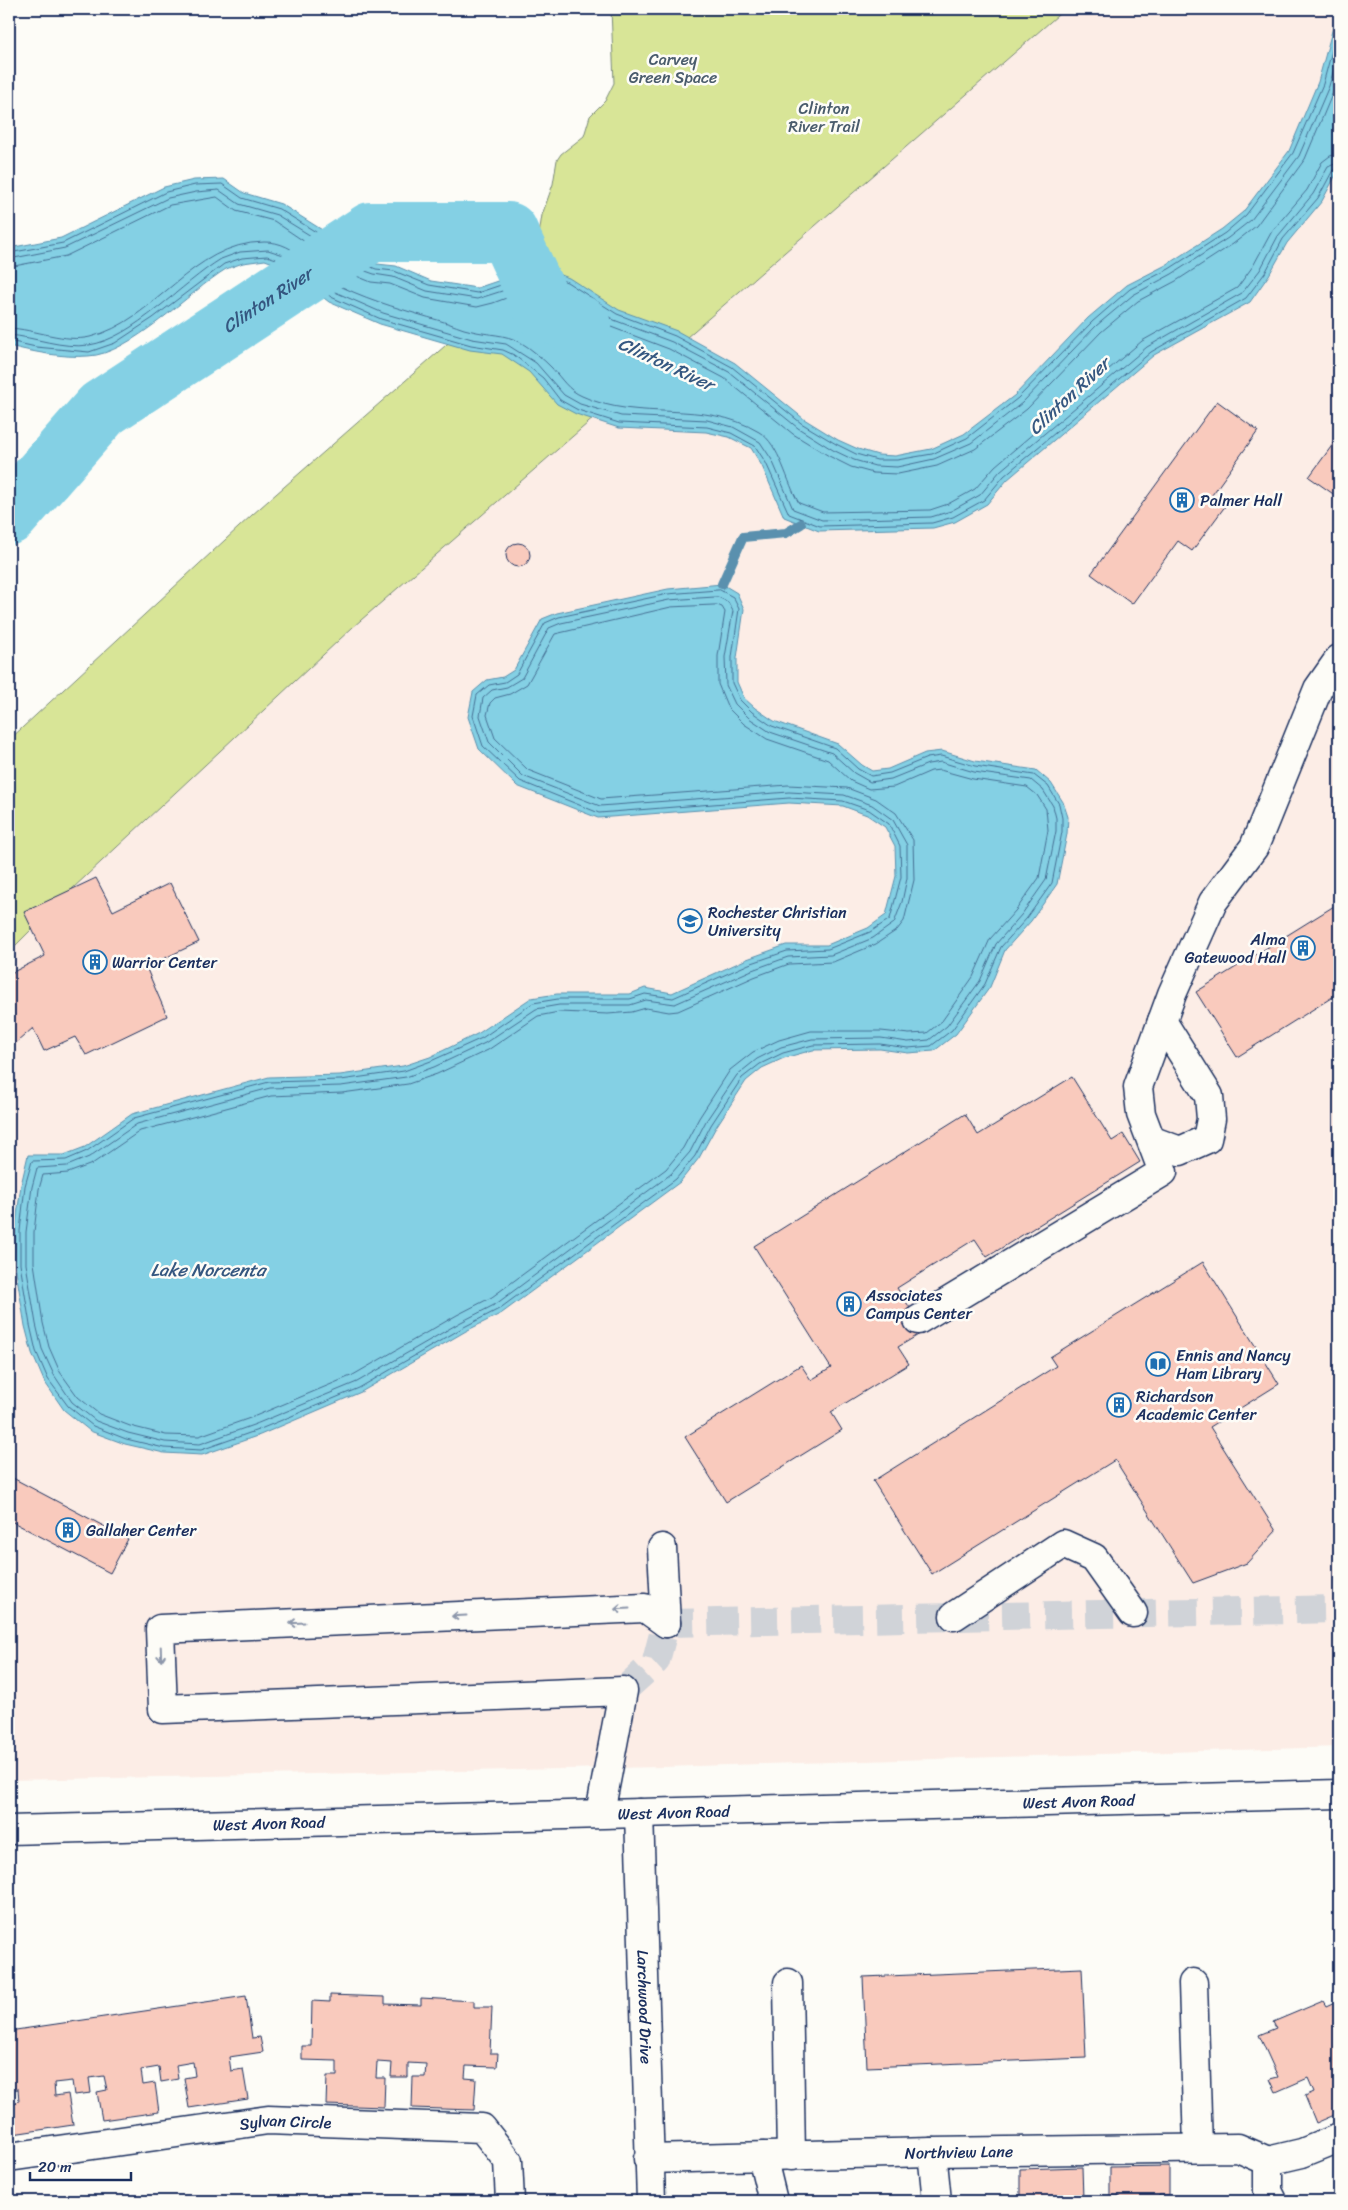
<svg xmlns="http://www.w3.org/2000/svg" width="1348" height="2210" viewBox="0 0 1348 2210" font-family="Sriracha,sans-serif">
<style>
.built{fill:#fcede6}
.green{fill:#d8e597;stroke:#7a8a7a}
.water{fill:#84d0e4;stroke:#5a90ae}
.lines{fill:none;stroke-linecap:round;stroke-linejoin:round}
.shore{stroke:#456f94;stroke-width:1}
.stream{stroke:#5a90ae;stroke-width:10}
.river{stroke:#84d0e4;stroke-width:60}
.building{fill:#f9cabd;stroke:#1b2f5e}
.minor-tunnel{stroke:#d0d3d8;stroke-width:28;stroke-dasharray:28 14;stroke-linecap:butt}
.minor-casing{stroke:#1b2f5e;stroke-width:31}
.major-casing{stroke:#1b2f5e;stroke-width:31}
.minor{stroke:#fdfcf7;stroke-width:28}
.major{stroke:#fdfcf7;stroke-width:28}
.oneway{stroke:#8c96aa}
.labels{text-anchor:middle;dominant-baseline:central;stroke-width:5;stroke-linejoin:round;paint-order:stroke}
.park-label{font-size:16px;fill:#4a5c6c;stroke:#fdfcf7}
.poi-label{font-size:16px;fill:#1b2f5e;stroke:#fdfcf7;text-anchor:start}
.street-label{font-size:16px;fill:#1b2f5e;stroke:#fdfcf7}
.water-label{font-size:18px;font-style:italic;fill:#355780;stroke:#fdfcf7}
</style>
<rect width="100%" height="100%" fill="#fdfcf7"/>
<filter id="ink" filterUnits="userSpaceOnUse"><feTurbulence type="fractalNoise" baseFrequency=".02" numOctaves="2"/><feDisplacementMap in="SourceGraphic" scale="10" xChannelSelector="R" yChannelSelector="G"/><feConvolveMatrix kernelMatrix="1 2 1 2 8 2 1 2 1" color-interpolation-filters="sRGB"/></filter>
<g filter="url(#ink)">
<!-- built -->
<path class="built" d="M 1065,9 L 1339,9 L 1339,1747 L 663,1767 L 9,1780 L 9,952 L 72,889 L 353,627 Z"/>
<!-- green -->
<path class="green" d="M 611,9 L 1065,9 L 353,627 L 72,889 L 9,952 L 9,740 L 252,515 L 534,268 L 542,215 L 553,184 L 557,160 L 561,154 L 584,136 L 590,116 L 605,101 L 614,83 Z"/>
<!-- water -->
<path class="water" d="M 1338,9 L 1339,169 L 1322,201 L 1287,243 L 1269,275 L 1250,302 L 1154,355 L 1007,480 L 987,504 L 955,522 L 933,528 L 819,531 L 784,517 L 762,466 L 751,448 L 729,437 L 706,432 L 619,428 L 576,414 L 557,404 L 529,372 L 502,354 L 470,350 L 380,324 L 329,302 L 284,267 L 265,260 L 243,263 L 226,269 C 190,291 130,355 88,356 C 62,358 34,352 9,346 L 9,248 L 61,238 L 164,187 L 194,180 L 224,179 L 244,193 L 281,204 L 335,238 L 361,258 L 377,264 L 396,266 L 431,281 L 477,288 L 521,273 L 548,270 L 569,278 L 619,310 L 677,331 L 735,363 L 804,419 L 838,440 L 858,449 L 878,455 L 895,456 L 931,449 L 964,434 L 1015,395 L 1088,318 L 1127,285 L 1166,265 L 1222,229 L 1243,212 L 1289,151 L 1318,82 Z
M 722,584 L 737,593 L 744,609 L 737,658 L 737,682 L 744,698 L 755,708 L 774,721 L 838,744 L 862,765 L 872,771 L 888,769 L 925,753 L 942,751 L 975,761 L 1036,770 L 1051,783 L 1063,802 L 1068,817 L 1067,834 L 1057,884 L 1031,921 L 1005,950 L 990,987 L 956,1034 L 934,1051 L 908,1053 L 880,1049 L 813,1050 L 784,1058 L 762,1068 L 746,1081 L 716,1127 L 699,1158 L 680,1182 L 502,1313 L 466,1331 L 361,1392 L 260,1435 L 202,1455 L 164,1453 L 125,1444 L 90,1431 L 64,1410 L 44,1381 L 32,1353 L 25,1326 L 15,1265 L 15,1231 L 21,1185 L 28,1155 L 64,1155 L 85,1147 L 132,1114 L 269,1077 L 340,1075 L 403,1066 L 430,1057 L 479,1033 L 531,998 L 557,994 L 630,994 L 645,988 L 672,993 L 747,959 L 786,945 L 827,945 L 868,928 L 886,915 L 896,876 L 895,846 L 885,827 L 867,815 L 843,806 L 789,803 L 598,818 L 517,786 L 479,749 L 468,717 L 473,692 L 487,680 L 503,677 L 514,670 L 542,619 L 557,613 L 668,589 Z"/>
<g class="lines">
<!-- shore -->
<path class="shore" d="M 9,253 L 63,243 L 166,192 L 195,185 L 222,184 L 242,198 L 279,209 L 332,242 L 359,262 L 376,269 L 394,271 L 429,285 L 477,293 L 522,278 L 548,275 L 567,282 L 617,314 L 675,336 L 732,367 L 801,423 L 836,444 L 856,454 L 877,460 L 897,460 L 932,454 L 967,438 L 1018,398 L 1092,322 L 1130,289 L 1169,269 L 1225,233 L 1246,215 L 1293,153 L 1323,84 L 1339,25
M 9,259 L 65,248 L 168,198 L 196,192 L 219,190 L 239,204 L 277,215 L 329,247 L 357,268 L 374,274 L 393,277 L 427,291 L 477,299 L 524,284 L 547,281 L 564,288 L 614,320 L 672,342 L 729,372 L 798,428 L 833,450 L 854,460 L 875,466 L 897,467 L 934,459 L 971,443 L 1022,403 L 1096,326 L 1133,295 L 1172,274 L 1228,238 L 1251,220 L 1299,156 L 1329,86 L 1339,52
M 9,267 L 66,256 L 170,205 L 217,197 L 236,211 L 274,221 L 354,275 L 371,282 L 390,284 L 425,298 L 477,307 L 493,303 L 525,291 L 546,289 L 560,295 L 611,327 L 669,349 L 724,378 L 793,434 L 829,456 L 851,467 L 873,473 L 898,474 L 937,466 L 975,449 L 1027,409 L 1101,332 L 1138,301 L 1176,281 L 1233,244 L 1256,226 L 1305,159 L 1339,78
M 9,328 C 34,329 66,343 90,337 C 156,321 191,243 264,242 C 297,241 315,274 342,287 C 374,302 407,311 441,321 C 452,324 461,329 472,331 C 488,335 505,334 520,342 C 532,349 543,359 552,368 C 562,379 568,390 582,396 C 639,423 703,398 759,432 C 780,444 787,484 799,503 L 823,512 L 930,510 L 948,504 L 975,489 L 995,466 L 1142,341 L 1237,288 L 1253,266 L 1272,231 L 1307,190 L 1322,162 L 1330,156 L 1339,154
M 9,335 C 35,337 62,349 89,345 C 132,339 183,282 221,259 L 240,252 L 268,250 L 290,257 L 335,292 L 383,313 L 472,339 L 506,344 L 536,363 L 564,395 L 580,404 L 621,416 L 707,420 L 733,427 L 760,442 L 772,460 L 793,509 L 822,520 L 931,517 L 951,511 L 980,495 L 1000,471 L 1147,347 L 1242,293 L 1260,270 L 1278,236 L 1313,194 L 1328,167 L 1339,162
M 9,341 L 36,347 L 89,352 L 115,343 L 153,318 L 224,264 L 242,258 L 267,256 L 286,262 L 331,297 L 381,319 L 471,345 L 503,350 L 514,355 L 543,378 L 560,400 L 578,410 L 619,423 L 707,427 L 731,433 L 755,446 L 766,463 L 789,514 L 820,526 L 932,523 L 953,517 L 984,500 L 1004,476 L 1151,352 L 1246,298 L 1265,273 L 1283,239 L 1318,198 L 1333,170 L 1339,168
M 720,590 L 733,597 L 739,609 L 732,657 L 732,683 L 740,700 L 752,712 L 772,726 L 835,748 L 858,769 L 871,776 L 890,773 L 927,758 L 941,756 L 975,766 L 1034,775 L 1048,786 L 1059,804 L 1062,818 L 1062,832 L 1052,883 L 1027,918 L 1001,947 L 985,984 L 952,1030 L 931,1046 L 908,1048 L 880,1044 L 813,1045 L 783,1053 L 760,1064 L 742,1078 L 711,1125 L 695,1156 L 676,1179 L 499,1309 L 464,1327 L 359,1388 L 258,1430 L 201,1450 L 164,1448 L 126,1439 L 93,1426 L 68,1406 L 48,1379 L 36,1351 L 30,1325 L 20,1264 L 20,1231 L 25,1186 L 32,1161 L 66,1160 L 87,1151 L 134,1118 L 269,1082 L 341,1080 L 404,1071 L 431,1061 L 482,1038 L 533,1003 L 558,999 L 630,999 L 645,994 L 673,998 L 749,964 L 787,951 L 828,949 L 870,932 L 890,919 L 901,877 L 900,846 L 889,824 L 869,810 L 843,801 L 789,798 L 599,813 L 520,781 L 483,746 L 473,716 L 477,695 L 489,685 L 505,682 L 517,674 L 545,623 L 559,617 L 668,594 Z
M 718,597 L 728,602 L 733,611 L 725,657 L 726,685 L 735,704 L 749,718 L 770,732 L 832,753 L 854,773 L 870,782 L 891,779 L 928,764 L 941,762 L 974,772 L 1031,780 L 1043,790 L 1053,806 L 1056,818 L 1056,831 L 1046,880 L 1022,914 L 996,944 L 980,981 L 947,1026 L 929,1040 L 908,1042 L 881,1038 L 812,1039 L 781,1047 L 757,1059 L 737,1075 L 706,1121 L 690,1152 L 671,1174 L 496,1304 L 461,1322 L 357,1382 L 256,1424 L 200,1444 L 165,1442 L 128,1433 L 96,1421 L 72,1402 L 54,1375 L 42,1349 L 36,1324 L 26,1264 L 26,1232 L 32,1187 L 37,1168 L 67,1166 L 89,1157 L 137,1124 L 270,1088 L 341,1086 L 406,1077 L 434,1067 L 485,1043 L 536,1009 L 559,1005 L 630,1005 L 646,1000 L 675,1004 L 752,970 L 788,957 L 831,955 L 873,938 L 894,923 L 902,902 L 907,878 L 907,845 L 893,820 L 872,805 L 844,795 L 789,792 L 600,806 L 523,776 L 489,742 L 480,716 L 483,698 L 492,690 L 507,687 L 522,678 L 549,628 L 561,623 L 669,600 Z
M 717,605 L 722,607 L 725,612 L 718,656 L 718,684 L 728,708 L 744,724 L 767,739 L 828,760 L 851,781 L 869,789 L 894,787 L 931,771 L 940,770 L 973,779 L 1027,787 L 1037,795 L 1046,809 L 1048,830 L 1039,878 L 1016,910 L 990,939 L 973,977 L 942,1021 L 927,1033 L 909,1034 L 881,1031 L 811,1031 L 779,1040 L 753,1052 L 730,1070 L 699,1118 L 683,1148 L 666,1169 L 492,1297 L 457,1315 L 353,1375 L 253,1417 L 199,1436 L 166,1435 L 130,1426 L 99,1414 L 78,1397 L 60,1372 L 49,1347 L 43,1323 L 34,1263 L 34,1232 L 39,1189 L 43,1175 L 68,1173 L 92,1164 L 140,1131 L 271,1096 L 342,1093 L 408,1084 L 437,1074 L 488,1050 L 538,1016 L 559,1012 L 608,1014 L 632,1012 L 646,1008 L 669,1012 L 678,1011 L 754,977 L 789,964 L 833,962 L 876,944 L 897,930 L 904,921 L 914,880 L 913,840 L 896,813 L 876,799 L 847,788 L 788,785 L 601,799 L 528,770 L 495,738 L 487,715 L 490,703 L 495,698 L 510,694 L 527,684 L 555,634 L 671,607 Z"/>
<!-- stream -->
<path class="stream" d="M 722,584 L 743,537 L 786,533 L 801,524"/>
<!-- river -->
<path class="river" id="s1" d="M 9,515 L 102,409 L 371,232 L 508,232 L 544,310 L 581,326"/>
</g>
<!-- building -->
<path class="building" d="M 1217,401 L 1258,431 L 1212,495 L 1226,505 L 1192,551 L 1178,541 L 1132,604 L 1091,574 Z
M 1339,436 L 1339,498 L 1309,477 Z
M506 555a12 12 0 1 1 24 0a12 12 0 1 1-24 0Z
M 96,878 L 113,911 L 170,883 L 199,942 L 146,967 L 167,1016 L 86,1055 L 75,1037 L 44,1051 L 33,1028 L 9,1049 L 9,1009 L 11,1007 L 9,974 L 45,956 L 24,912 Z
M 1339,903 L 1339,993 L 1237,1057 L 1196,992 Z
M 1072,1077 L 1112,1141 L 1123,1134 L 1140,1162 L 987,1257 L 975,1239 L 897,1288 L 925,1331 L 898,1347 L 909,1364 L 831,1412 L 842,1430 L 726,1502 L 685,1437 L 801,1365 L 811,1380 L 831,1368 L 754,1246 L 965,1114 L 978,1135 Z
M 1203,1262 L 1279,1384 L 1210,1427 L 1276,1531 L 1247,1563 L 1193,1583 L 1115,1460 L 932,1574 L 873,1481 L 1056,1366 L 1050,1357 Z
M 9,1476 L 128,1539 L 110,1573 L 9,1520 Z
M 1082,1968 L 1086,2058 L 867,2067 L 863,1977 Z
M 330,1995 L 385,1997 L 385,2004 L 421,2005 L 421,1998 L 474,2001 L 474,2007 L 492,2007 L 490,2053 L 498,2053 L 497,2067 L 466,2066 L 465,2078 L 476,2079 L 474,2110 L 412,2108 L 413,2077 L 425,2077 L 426,2064 L 408,2063 L 408,2077 L 391,2077 L 392,2063 L 377,2062 L 376,2078 L 385,2078 L 384,2107 L 326,2105 L 327,2076 L 337,2076 L 337,2061 L 302,2060 L 302,2046 L 311,2046 L 312,2001 L 330,2002 Z
M 246,1996 L 252,2038 L 260,2037 L 263,2052 L 229,2057 L 231,2071 L 243,2069 L 248,2099 L 189,2108 L 184,2078 L 195,2076 L 193,2062 L 176,2065 L 178,2079 L 161,2082 L 159,2067 L 141,2070 L 143,2085 L 155,2083 L 159,2112 L 102,2120 L 97,2092 L 107,2090 L 104,2076 L 89,2078 L 91,2093 L 74,2095 L 72,2081 L 54,2083 L 55,2096 L 68,2094 L 73,2125 L 13,2134 L 9,2103 L 19,2101 L 18,2089 L 9,2090 L 9,2031 Z
M 1339,2000 L 1339,2113 L 1316,2123 L 1305,2096 L 1314,2092 L 1308,2078 L 1276,2092 L 1270,2079 L 1278,2077 L 1259,2035 L 1276,2028 L 1273,2022 L 1323,2001 L 1326,2006 Z
M 1169,2166 L 1169,2195 L 1159,2195 L 1159,2201 L 1120,2201 L 1120,2196 L 1110,2196 L 1110,2167 Z
M 1082,2167 L 1083,2199 L 1070,2199 L 1070,2201 L 1020,2200 L 1020,2169 Z
M 1105,2198 L 1105,2201 L 1088,2201 L 1088,2199 Z"/>
<g class="lines">
<!-- minor-tunnel -->
<path class="minor-tunnel" d="M 623,1691 L 656,1661 L 666,1623 L 1339,1609"/>
<!-- minor casing -->
<g class="minor-casing">
<g id="minor">
<path d="M 1153,1141 L 1180,1151 L 1207,1139 L 1211,1119 L 1209,1096 L 1162,1021"/>
<path d="M 918,1320 L 1163,1172 L 1141,1114 L 1138,1087 L 1172,994 L 1213,902 L 1254,847 L 1318,689 L 1339,659"/>
<path d="M 662,1548 L 666,1623"/>
<path d="M 954,1616 L 1063,1544 L 1094,1558 L 1133,1613"/>
<path d="M 600,1813 L 623,1691 L 163,1709 L 160,1629 L 645,1608 L 666,1623"/>
<path id="s2" d="M 639,1813 L 651,2201"/>
<path d="M 788,1983 L 791,2156"/>
<path d="M 1193,1983 L 1198,2148"/>
<path d="M 932,2152 L 937,2201"/>
<path d="M 762,2156 L 773,2201"/>
<path id="s3" d="M 9,2157 L 268,2120 L 482,2128 L 508,2161 L 510,2201"/>
<path id="s4" d="M 648,2159 L 932,2152 L 1238,2148 L 1268,2161 L 1302,2153 L 1339,2138"/>
<path d="M 1268,2161 L 1268,2191 L 1273,2201"/>
</g>
</g>
<!-- major casing -->
<g class="major-casing">
<g id="major">
<path id="s5" d="M 9,1830 L 1339,1794"/>
</g>
</g>
<!-- minor -->
<use href="#minor" class="minor"/>
<!-- major -->
<use href="#major" class="major"/>
</g>
<!-- one-way arrows -->
<defs><path id="oneway-shaft" d="M-6 0H5M1.5-3L5.5 0L1.5 3" fill="none" stroke-width="1.6" stroke-linecap="round" stroke-linejoin="round" transform="scale(1.25)"/></defs>
<g class="oneway">
<use href="#oneway-shaft" transform="translate(622 1609) rotate(177)"/>
<use href="#oneway-shaft" transform="translate(459 1616) rotate(177)"/>
<use href="#oneway-shaft" transform="translate(297 1623) rotate(177)"/>
<use href="#oneway-shaft" transform="translate(161 1654) rotate(88)"/>
</g>
</g>
<!-- icons -->
<defs>
<g id="building-ring" transform="scale(1.25)"><circle r="9.5" fill="#fdfcf7" stroke="#1f6fb2" stroke-width="1.5"/><path d="M-4-6H4V6H1V3H-1V6H-4ZM-2.5-4.3h1.7v1.8h-1.7ZM.8-4.3h1.7v1.8H.8ZM-2.5-1h1.7V.8h-1.7ZM.8-1h1.7V.8H.8Z" fill="#1f6fb2"/></g>
<g id="university-ring" transform="scale(1.25)"><circle r="9.5" fill="#fdfcf7" stroke="#1f6fb2" stroke-width="1.5"/><path d="M0-5L7-2L0 1L-7-2ZM-4 1L0 2.5L4 1V4Q0 6-4 4Z" fill="#1f6fb2"/></g>
<g id="library-ring" transform="scale(1.25)"><circle r="9.5" fill="#fdfcf7" stroke="#1f6fb2" stroke-width="1.5"/><path d="M-6-4Q-3-5.5-.7-3.5V5Q-3 3-6 4ZM6-4Q3-5.5 .7-3.5V5Q3 3 6 4Z" fill="#1f6fb2"/></g>
</defs>
<g fill-rule="evenodd">
<use href="#building-ring" x="1182" y="500"/>
<use href="#university-ring" x="690" y="921"/>
<use href="#building-ring" x="1303" y="948"/>
<use href="#building-ring" x="95" y="962"/>
<use href="#building-ring" x="849" y="1304"/>
<use href="#library-ring" x="1158" y="1364"/>
<use href="#building-ring" x="1119" y="1405"/>
<use href="#building-ring" x="68" y="1530"/>
</g>
<g class="labels">
<!-- park labels -->
<g class="park-label">
<text x="673" y="59">Carvey<tspan x="673" dy="18">Green Space</tspan></text>
<text x="824" y="108">Clinton<tspan x="824" dy="18">River Trail</tspan></text>
</g>
<!-- poi labels -->
<g class="poi-label">
<text x="1200" y="500">Palmer Hall</text>
<text x="708" y="912">Rochester Christian<tspan x="708" dy="18">University</tspan></text>
<text x="1286" y="939" text-anchor="end">Alma<tspan x="1286" dy="18">Gatewood Hall</tspan></text>
<text x="112" y="962">Warrior Center</text>
<text x="866" y="1295">Associates<tspan x="866" dy="18">Campus Center</tspan></text>
<text x="1176" y="1355">Ennis and Nancy<tspan x="1176" dy="18">Ham Library</tspan></text>
<text x="1136" y="1396">Richardson<tspan x="1136" dy="18">Academic Center</tspan></text>
<text x="86" y="1530">Gallaher Center</text>
</g>
<!-- street labels -->
<g class="street-label">
<text stroke="none"><textPath href="#s5" startOffset="1070">West Avon Road</textPath></text>
<text stroke="none"><textPath href="#s5" startOffset="665">West Avon Road</textPath></text>
<text stroke="none"><textPath href="#s5" startOffset="260">West Avon Road</textPath></text>
<text stroke="none"><textPath href="#s2" startOffset="194">Larchwood Drive</textPath></text>
<text stroke="none"><textPath href="#s3" startOffset="279">Sylvan Circle</textPath></text>
<text stroke="none"><textPath href="#s4" startOffset="311">Northview Lane</textPath></text>
</g>
<!-- water labels -->
<g class="water-label">
<text stroke="none"><textPath href="#s1" startOffset="339">Clinton River</textPath></text>
<text transform="translate(666 364) rotate(25)">Clinton River</text>
<text transform="translate(1069 396) rotate(-43)">Clinton River</text>
<text x="208" y="1270">Lake Norcenta</text>
</g>
</g>
<!-- margin -->
<rect width="1348" height="2210" fill="none" stroke="#fdfcf7" stroke-width="30"/>
<rect x="15" y="15" width="1318" height="2180" fill="none" stroke="#1b2f5e" stroke-width="2" filter="url(#ink)"/>
<!-- scale -->
<path d="M30 2172v8h101v-8" fill="none" stroke="#1b2f5e" stroke-width="2.5"/>
<text x="38" y="2172" font-size="15" fill="#1b2f5e" stroke="#fdfcf7" stroke-width="4" paint-order="stroke">20 m</text>
</svg>
